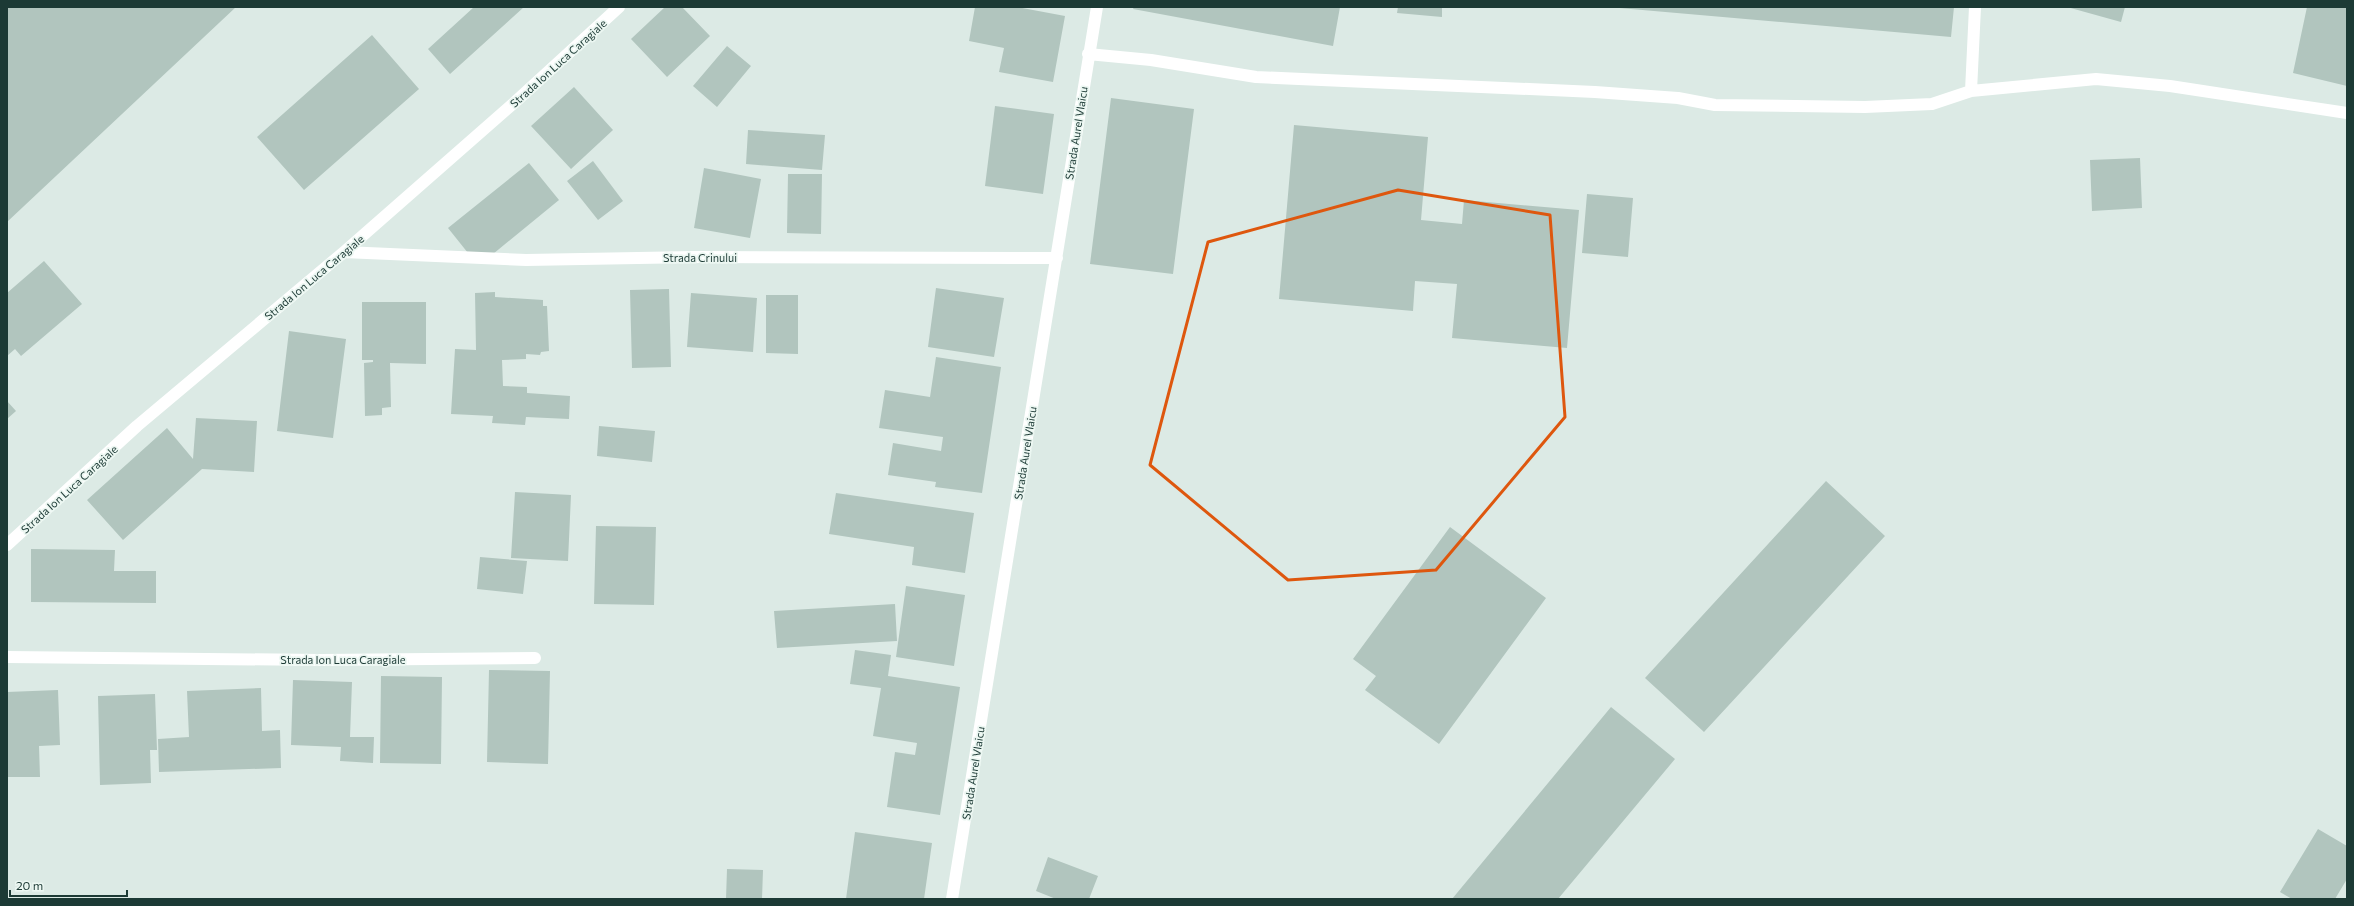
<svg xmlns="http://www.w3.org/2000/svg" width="2354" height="906" viewBox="0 0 2354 906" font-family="Commissioner,sans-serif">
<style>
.building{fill:#b1c5be}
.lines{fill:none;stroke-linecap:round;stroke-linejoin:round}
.minor{stroke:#fff;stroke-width:12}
.marked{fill:none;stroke:#de570e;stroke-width:3;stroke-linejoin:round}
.labels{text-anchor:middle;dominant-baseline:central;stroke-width:3.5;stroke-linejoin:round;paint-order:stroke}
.street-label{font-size:11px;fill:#1c3a35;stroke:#ecf7f2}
</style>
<rect width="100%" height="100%" fill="#dceae5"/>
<!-- building -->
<path class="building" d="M 7,7 L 236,7 L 7,222 Z
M 474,7 L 524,7 L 450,74 L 428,49 Z
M 665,7 L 682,7 L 710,36 L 667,77 L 631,39 Z
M 975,7 L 1017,7 L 1065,16 L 1053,82 L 999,72 L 1004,48 L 969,41 Z
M 1134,7 L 1340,7 L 1333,46 L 1133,9 Z
M 1398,7 L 1442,7 L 1442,17 L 1397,13 Z
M 1608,7 L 1954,7 L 1951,37 Z
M 2067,7 L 2125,7 L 2121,22 Z
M 2307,7 L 2347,7 L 2347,86 L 2293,73 Z
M 372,35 L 419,89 L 304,190 L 257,137 Z
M 727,46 L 751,66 L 717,107 L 693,86 Z
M 574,87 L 613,130 L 571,169 L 531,126 Z
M 1111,98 L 1194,109 L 1173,274 L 1090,264 Z
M 995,106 L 1054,114 L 1043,194 L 985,186 Z
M 1294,125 L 1428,137 L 1421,220 L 1462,224 L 1464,200 L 1579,210 L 1567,348 L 1452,338 L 1457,284 L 1415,281 L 1413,311 L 1279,299 Z
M 748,130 L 825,135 L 822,170 L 746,164 Z
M 2140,158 L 2142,208 L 2092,211 L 2090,160 Z
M 593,161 L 623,201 L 598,220 L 567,181 Z
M 529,163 L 559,200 L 493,254 L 468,253 L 448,228 Z
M 704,168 L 761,179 L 750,238 L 694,228 Z
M 788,174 L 822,174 L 821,234 L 787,233 Z
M 1587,194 L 1633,198 L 1628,257 L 1582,253 Z
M 44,261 L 82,304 L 21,356 L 15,349 L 7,356 L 7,293 Z
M 936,288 L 1004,298 L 994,357 L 928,347 Z
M 669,289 L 671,367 L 632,368 L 630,290 Z
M 495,292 L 495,297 L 543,300 L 543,306 L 547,306 L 549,351 L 541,352 L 540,355 L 526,354 L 526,359 L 502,360 L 503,386 L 527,387 L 527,393 L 570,396 L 569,419 L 526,417 L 525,425 L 492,423 L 493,416 L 451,414 L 455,349 L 476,350 L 475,293 Z
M 691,293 L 757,298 L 753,352 L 687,347 Z
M 766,295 L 798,295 L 798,354 L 766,353 Z
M 362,302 L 426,302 L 426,364 L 390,363 L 391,407 L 382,408 L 382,415 L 365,416 L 364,363 L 373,362 L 373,360 L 362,360 Z
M 289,331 L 346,339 L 333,438 L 277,431 Z
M 936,357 L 1001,367 L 982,493 L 935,487 L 936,482 L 888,475 L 893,443 L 941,451 L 943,437 L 879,428 L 885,390 L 930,397 Z
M 7,401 L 16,411 L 7,419 Z
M 196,418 L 257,421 L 254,472 L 202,469 L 123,540 L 87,500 L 167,428 L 193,459 Z
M 599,426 L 655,431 L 652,462 L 597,456 Z
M 1826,481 L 1885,536 L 1704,732 L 1645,678 Z
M 515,492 L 571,495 L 568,561 L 511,558 Z
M 836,493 L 974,513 L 965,573 L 912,565 L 914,547 L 829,534 Z
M 596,526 L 656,527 L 654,605 L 594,604 Z
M 1450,527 L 1546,598 L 1439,744 L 1365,690 L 1376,676 L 1353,659 Z
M 31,549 L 115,550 L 114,571 L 156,571 L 156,603 L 31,602 Z
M 480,557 L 527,561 L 523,594 L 477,589 Z
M 906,586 L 965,595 L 954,666 L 896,657 Z
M 895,604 L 897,641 L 777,648 L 774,611 Z
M 855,650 L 891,655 L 888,676 L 960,687 L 940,815 L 887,807 L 895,752 L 915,755 L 917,743 L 873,736 L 881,688 L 850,684 Z
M 489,670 L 550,671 L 548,764 L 487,762 Z
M 381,676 L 442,677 L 441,764 L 380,763 Z
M 293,680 L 352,682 L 350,737 L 374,737 L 373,763 L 340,761 L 341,747 L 291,745 Z
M 261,688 L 262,731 L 280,730 L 281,768 L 159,772 L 158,739 L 189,737 L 187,691 Z
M 58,690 L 60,745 L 39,746 L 40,777 L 7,777 L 7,692 Z
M 155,694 L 157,750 L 150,750 L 151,783 L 100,785 L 98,696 Z
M 1611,707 L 1675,759 L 1558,899 L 1452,899 Z
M 2318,829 L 2347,846 L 2347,879 L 2335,899 L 2292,899 L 2280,892 Z
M 855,832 L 932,843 L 924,899 L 846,899 Z
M 1048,857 L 1098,876 L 1089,899 L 1056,899 L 1036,891 Z
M 727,869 L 763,870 L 762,899 L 726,899 Z"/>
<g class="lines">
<!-- minor -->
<path class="minor" d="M 1088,54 L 1151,60 L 1256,77 L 1595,92 L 1678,98 L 1715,105 L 1865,107 L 1932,104 L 1971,91 L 2096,79 L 2170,86 L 2347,113
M 1971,91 L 1975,7
M 344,252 L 526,260 L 694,257 L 1057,258
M 7,545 L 137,426 L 344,252 L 515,102 L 619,7
M 7,657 L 321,660 L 535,658
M 952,899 L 1097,7"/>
</g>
<!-- marked area -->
<path class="marked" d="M 1398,190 L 1550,215 L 1565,417 L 1436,570 L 1288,580 L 1150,465 L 1208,242 Z"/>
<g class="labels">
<!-- street labels -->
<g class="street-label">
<text transform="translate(558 63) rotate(-42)">Strada Ion Luca Caragiale</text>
<text transform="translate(1076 133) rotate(-81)">Strada Aurel Vlaicu</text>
<text x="700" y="257">Strada Crinului</text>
<text transform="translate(314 277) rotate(-40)">Strada Ion Luca Caragiale</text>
<text transform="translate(1025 453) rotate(-81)">Strada Aurel Vlaicu</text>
<text transform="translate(69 489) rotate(-42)">Strada Ion Luca Caragiale</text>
<text x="343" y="659">Strada Ion Luca Caragiale</text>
<text transform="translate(973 773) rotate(-81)">Strada Aurel Vlaicu</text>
</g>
</g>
<!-- border -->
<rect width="2354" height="906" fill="none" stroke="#1c3a35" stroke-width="16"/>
<!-- scale -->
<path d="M10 890v6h117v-6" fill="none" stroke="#1c3a35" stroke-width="2"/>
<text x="16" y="890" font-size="12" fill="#1c3a35" stroke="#ecf7f2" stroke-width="3" paint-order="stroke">20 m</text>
</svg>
